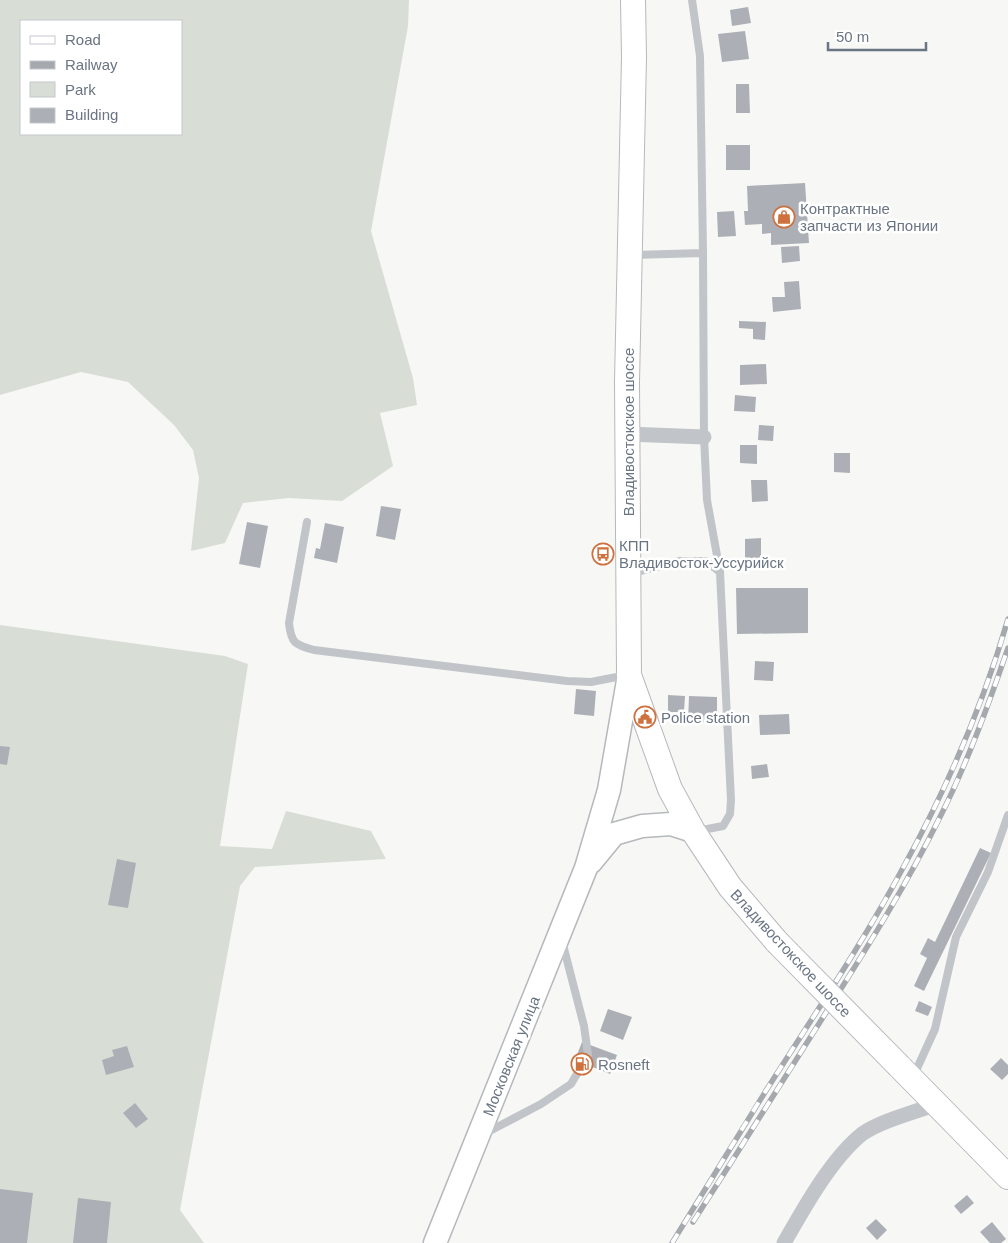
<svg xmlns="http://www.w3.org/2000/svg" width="1008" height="1243" viewBox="0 0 1008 1243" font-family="Arial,sans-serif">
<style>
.green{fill:#d8ded6;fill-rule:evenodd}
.building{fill:#acb0b6}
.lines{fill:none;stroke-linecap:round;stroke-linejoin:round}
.primary-casing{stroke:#b5b8bc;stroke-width:25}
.trunk-casing{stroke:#b6b9bc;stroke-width:26}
.service{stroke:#c1c4c8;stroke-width:8}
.minor{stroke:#c1c4c8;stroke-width:15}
.primary{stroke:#fff;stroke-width:22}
.trunk{stroke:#fff;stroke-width:24}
.rail-casing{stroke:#a5a9ae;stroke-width:5.5}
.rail{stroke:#fff;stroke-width:4;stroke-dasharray:11;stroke-linecap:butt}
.trunk-bridge-casing{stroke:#b6b9bc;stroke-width:26;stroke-linecap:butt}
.trunk-bridge{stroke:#fff;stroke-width:24}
.labels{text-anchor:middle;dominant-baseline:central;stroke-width:5;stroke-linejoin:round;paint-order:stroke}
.poi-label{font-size:15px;fill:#6a7482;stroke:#fff;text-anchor:start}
.street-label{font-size:15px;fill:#6a7482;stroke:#fff}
</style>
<rect width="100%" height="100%" fill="#f7f7f5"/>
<!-- green -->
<path class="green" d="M 0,0 L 409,0 L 408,26 L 371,231 L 413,378 L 417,405 L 380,413 L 393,466 L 342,501 L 289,498 L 243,503 L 225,543 L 191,551 L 199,478 L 193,450 L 174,425 L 128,382 L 81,372 L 0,395 ZM 181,21 L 181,134 L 21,134 L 21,21 Z
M 0,625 L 225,656 L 248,664 L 220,846 L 272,849 L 286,811 L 371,831 L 386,859 L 255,867 L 240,886 L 180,1210 L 204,1243 L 0,1243 Z"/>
<!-- building -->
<path class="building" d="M 748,7 L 751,23 L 732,26 L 730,10 Z
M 745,31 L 749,59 L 722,62 L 718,34 Z
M 736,84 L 749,84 L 750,113 L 736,113 Z
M 726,145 L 750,145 L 750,170 L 726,170 Z
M 805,183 L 809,243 L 771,245 L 771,233 L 762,234 L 762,224 L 745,225 L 744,211 L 748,211 L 747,186 Z
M 734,211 L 736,236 L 718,237 L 717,212 Z
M 799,246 L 800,261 L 782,263 L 781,247 Z
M 799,281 L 801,309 L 773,312 L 772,297 L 785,297 L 784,282 Z
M 739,321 L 766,322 L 765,340 L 753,339 L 753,329 L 739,328 Z
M 766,364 L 767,384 L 740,385 L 740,365 Z
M 735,395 L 756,397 L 755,412 L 734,411 Z
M 759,425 L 774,426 L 773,441 L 758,440 Z
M 740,445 L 757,445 L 757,464 L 740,463 Z
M 834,453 L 850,453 L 850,473 L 834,472 Z
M 751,480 L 767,480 L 768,501 L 752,502 Z
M 381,506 L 401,509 L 395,540 L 376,536 Z
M 247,522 L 268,526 L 260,568 L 239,564 Z
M 325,523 L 344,527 L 337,563 L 314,558 L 316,548 L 320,549 Z
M 761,538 L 761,560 L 745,560 L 745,539 Z
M 736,588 L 808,588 L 808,633 L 737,634 Z
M 755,661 L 774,662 L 773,681 L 754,680 Z
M 576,689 L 596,691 L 594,716 L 574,714 Z
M 668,695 L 685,696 L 684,712 L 668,712 Z
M 689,696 L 717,697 L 717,722 L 688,721 Z
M 789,714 L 790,734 L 760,735 L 759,715 Z
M 0,746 L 10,747 L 7,765 L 0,764 Z
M 767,764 L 769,777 L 752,779 L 751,766 Z
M 980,848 L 991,853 L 924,991 L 914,986 L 927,958 L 920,954 L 928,938 L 935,942 Z
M 117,859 L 136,863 L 128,908 L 108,905 Z
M 919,1001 L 932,1007 L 928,1016 L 915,1011 Z
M 608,1009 L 632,1017 L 623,1040 L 600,1031 Z
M 582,1042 L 617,1055 L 610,1074 L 575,1060 Z
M 127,1046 L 134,1067 L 106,1075 L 102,1060 L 114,1056 L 112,1050 Z
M 1001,1058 L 1008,1065 L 1008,1074 L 1002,1080 L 990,1069 Z
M 135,1103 L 148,1119 L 136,1128 L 123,1113 Z
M 0,1189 L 33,1193 L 27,1243 L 0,1243 Z
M 967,1195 L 974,1203 L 961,1214 L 954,1206 Z
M 78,1198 L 111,1202 L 107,1243 L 73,1243 Z
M 876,1219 L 887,1230 L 877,1240 L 866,1228 Z
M 992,1222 L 1006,1239 L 1001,1243 L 990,1243 L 980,1232 Z"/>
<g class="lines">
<!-- primary casing -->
<g class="primary-casing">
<path id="primary" d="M 591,862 L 614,834 L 642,826 L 671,824 L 693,831
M 435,1243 L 586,868 L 609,790 L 629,675"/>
</g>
<!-- trunk casing -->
<g class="trunk-casing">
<path id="trunk" d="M 633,0 L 634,57 L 627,382 L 629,675 L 670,789 L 693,831 L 730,887 L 777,942
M 899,1066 L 1008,1177"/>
</g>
<!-- service -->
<path class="service" d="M 692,0 L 700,56 L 703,253 L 704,437 L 707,500 L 720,572 L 731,800 L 730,814 L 723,826 L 697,831
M 633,255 L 703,253
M 307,522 L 289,623 C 291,643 295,645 314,650 L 567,681 L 591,682 L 627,675
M 632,573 L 680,561 L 706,561 L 720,572
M 914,1075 L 935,1029 L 956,937 L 988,872 L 1008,815
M 484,1134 L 541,1104 L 571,1084 L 588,1055 L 584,1026 L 562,941"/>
<!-- minor -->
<path class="minor" d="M 627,434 L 704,437
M 784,1243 C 804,1208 831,1159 862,1134 C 880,1121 915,1112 937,1104"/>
<!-- primary -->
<use href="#primary" class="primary"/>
<!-- trunk -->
<use href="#trunk" class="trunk"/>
<!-- rail casing -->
<g class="rail-casing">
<path id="rail" d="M 693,1222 C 738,1152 782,1082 827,1011 C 866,949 906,886 939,819 C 967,764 988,706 1008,648
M 672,1243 C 704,1192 735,1140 767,1089 C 814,1015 863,943 904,866 C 947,788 983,705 1008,619"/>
</g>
<!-- rail -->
<use href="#rail" class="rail"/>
<!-- trunk-bridge casing -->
<g class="trunk-bridge-casing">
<path id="trunk-bridge" d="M 777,942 L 899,1066"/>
</g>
<!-- trunk-bridge -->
<use href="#trunk-bridge" class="trunk-bridge"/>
</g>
<!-- icons -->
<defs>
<g id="shop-ring" transform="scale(1.125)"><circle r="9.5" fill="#fff" stroke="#ce713e" stroke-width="1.5"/><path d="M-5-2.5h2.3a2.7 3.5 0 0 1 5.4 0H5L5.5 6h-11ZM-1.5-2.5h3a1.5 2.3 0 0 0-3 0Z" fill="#ce713e"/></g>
<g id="bus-ring" transform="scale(1.125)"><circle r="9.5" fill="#fff" stroke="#ce713e" stroke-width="1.5"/><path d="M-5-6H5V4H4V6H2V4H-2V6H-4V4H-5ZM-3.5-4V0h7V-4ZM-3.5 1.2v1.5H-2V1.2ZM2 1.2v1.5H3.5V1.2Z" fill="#ce713e"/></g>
<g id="civic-ring" transform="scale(1.125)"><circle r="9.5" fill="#fff" stroke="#ce713e" stroke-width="1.5"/><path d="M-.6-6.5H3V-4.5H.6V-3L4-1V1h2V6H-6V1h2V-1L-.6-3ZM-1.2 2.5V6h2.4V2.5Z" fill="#ce713e"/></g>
<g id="fuel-ring" transform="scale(1.125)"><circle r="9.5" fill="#fff" stroke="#ce713e" stroke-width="1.5"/><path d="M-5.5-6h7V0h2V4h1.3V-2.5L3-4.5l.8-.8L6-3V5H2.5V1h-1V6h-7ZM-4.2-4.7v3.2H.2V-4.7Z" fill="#ce713e"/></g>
</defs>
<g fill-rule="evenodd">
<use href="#shop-ring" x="784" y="217"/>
<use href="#bus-ring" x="603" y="554"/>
<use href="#civic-ring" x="645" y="717"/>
<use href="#fuel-ring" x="582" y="1064"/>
</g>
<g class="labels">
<!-- poi labels -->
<g class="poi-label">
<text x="800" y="208">Контрактные<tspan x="800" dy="17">запчасти из Японии</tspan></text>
<text x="619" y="545">КПП<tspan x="619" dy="17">Владивосток-Уссурийск</tspan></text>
<text x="661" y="717">Police station</text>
<text x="598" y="1064">Rosneft</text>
</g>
<!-- street labels -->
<g class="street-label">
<text transform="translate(628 432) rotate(-90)">Владивостокское шоссе</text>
<text transform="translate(791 953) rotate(47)">Владивостокское шоссе</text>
<text transform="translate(511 1056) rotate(-68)">Московская улица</text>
</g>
</g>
<!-- legend -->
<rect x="20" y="20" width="162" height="115" fill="#ffffff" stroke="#c3c7cd"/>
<rect x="30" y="36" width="25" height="8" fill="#ffffff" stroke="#c3c7cd"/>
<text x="65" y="45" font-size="15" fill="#6a7482">Road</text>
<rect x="30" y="61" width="25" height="8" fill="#a5a9ae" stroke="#c3c7cd"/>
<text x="65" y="70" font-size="15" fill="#6a7482">Railway</text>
<rect x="30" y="82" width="25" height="15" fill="#d8ded6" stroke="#c3c7cd"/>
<text x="65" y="95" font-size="15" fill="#6a7482">Park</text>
<rect x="30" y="108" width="25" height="15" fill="#acb0b6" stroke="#c3c7cd"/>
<text x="65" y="120" font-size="15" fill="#6a7482">Building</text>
<!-- scale -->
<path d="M828 42v8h98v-8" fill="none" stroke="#6a7482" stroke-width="2.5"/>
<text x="836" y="42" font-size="15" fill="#6a7482" stroke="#ffffff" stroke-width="4" paint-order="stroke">50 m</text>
</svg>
